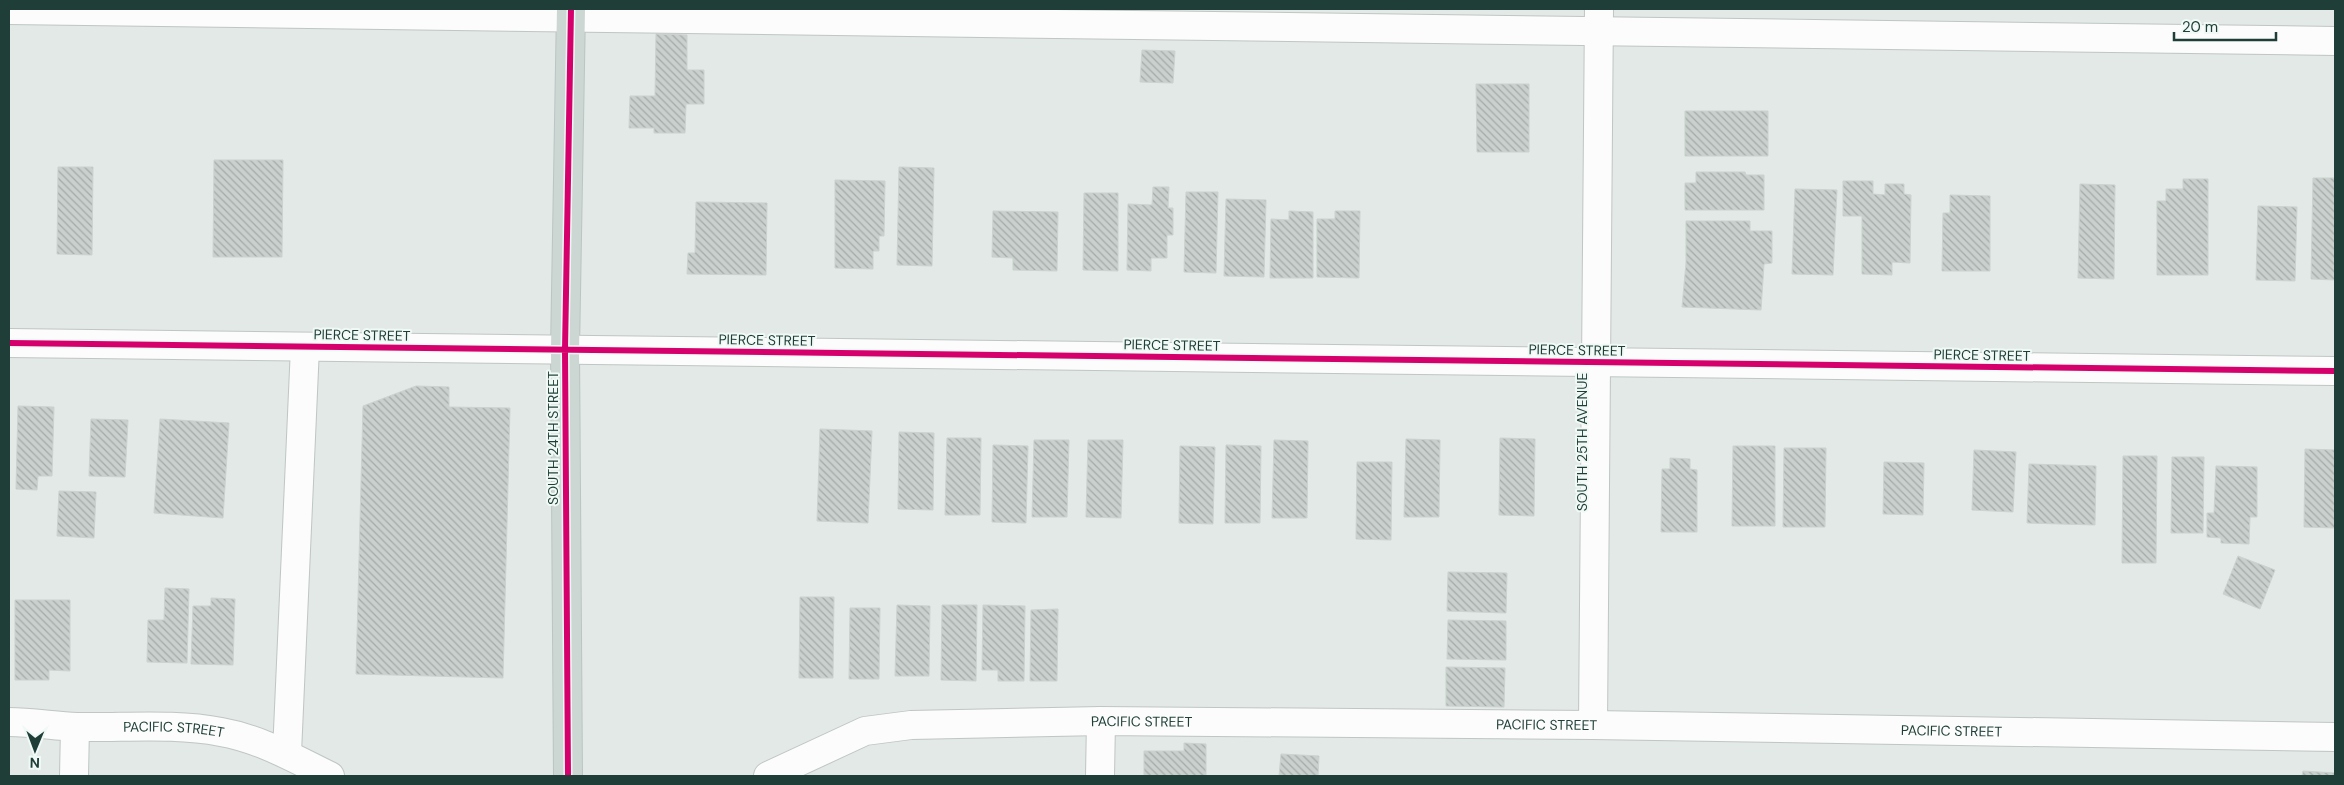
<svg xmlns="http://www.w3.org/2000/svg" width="2344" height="785" viewBox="0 0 2344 785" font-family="'DM Sans',sans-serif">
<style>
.building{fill:url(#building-back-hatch);stroke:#cbd2cf}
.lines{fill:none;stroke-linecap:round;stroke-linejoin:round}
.minor-casing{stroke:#bfc6c3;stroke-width:30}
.major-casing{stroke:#bbc5c3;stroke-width:30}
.minor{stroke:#fbfcfb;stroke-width:28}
.major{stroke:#ccd6d3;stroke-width:28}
.cycleway-casing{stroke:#f0f9f5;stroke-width:9}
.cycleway{stroke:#d6006c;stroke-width:6}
.labels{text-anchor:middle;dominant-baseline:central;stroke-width:4;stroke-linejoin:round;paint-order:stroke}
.street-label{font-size:14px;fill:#1e3e37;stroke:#f0f9f5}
</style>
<defs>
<pattern id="building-back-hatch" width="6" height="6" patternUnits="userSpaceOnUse" patternTransform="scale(1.25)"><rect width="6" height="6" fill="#c9d0cd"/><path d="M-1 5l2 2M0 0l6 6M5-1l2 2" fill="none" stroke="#a3aaa7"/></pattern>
</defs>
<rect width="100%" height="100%" fill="#e2e9e6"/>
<!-- building -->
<path class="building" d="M 656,34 L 687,35 L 687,70 L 704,70 L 704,104 L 686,104 L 685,133 L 654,133 L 654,128 L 629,128 L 630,96 L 655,96 Z
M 1142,50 L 1175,51 L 1173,83 L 1140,82 Z
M 1476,84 L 1529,84 L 1529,152 L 1477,152 Z
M 1685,111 L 1768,111 L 1768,156 L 1685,156 Z
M 214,160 L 283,160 L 282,257 L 213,257 Z
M 58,167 L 93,167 L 92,255 L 57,254 Z
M 899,167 L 934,168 L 932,266 L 897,265 Z
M 1696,172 L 1745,172 L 1746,175 L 1764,175 L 1764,210 L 1685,210 L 1685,183 L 1696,183 Z
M 2313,178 L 2335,178 L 2335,280 L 2311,279 Z
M 2183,179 L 2208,179 L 2208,275 L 2157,275 L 2157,201 L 2166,201 L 2166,189 L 2183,189 Z
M 835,180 L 885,181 L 884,236 L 879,236 L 879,251 L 873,251 L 873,269 L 835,268 Z
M 1843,181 L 1873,181 L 1873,194 L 1885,195 L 1885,184 L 1904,184 L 1904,194 L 1911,195 L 1910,263 L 1892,262 L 1892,275 L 1862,274 L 1862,216 L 1843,216 Z
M 2080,184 L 2115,185 L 2114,279 L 2078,278 Z
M 1153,187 L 1169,187 L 1168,208 L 1173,208 L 1173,235 L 1167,235 L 1167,258 L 1151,258 L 1151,271 L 1127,270 L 1128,204 L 1152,205 Z
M 1795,189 L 1837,190 L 1833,275 L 1792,274 Z
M 1186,192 L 1218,192 L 1216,273 L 1184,272 Z
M 1084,193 L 1118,193 L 1118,271 L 1083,270 Z
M 1950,195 L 1990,196 L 1990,271 L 1942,271 L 1943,213 L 1950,213 Z
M 1226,199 L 1266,200 L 1264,277 L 1224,276 Z
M 696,202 L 767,203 L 766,275 L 687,274 L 688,253 L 695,253 Z
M 2258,206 L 2297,207 L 2295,281 L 2256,280 Z
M 993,211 L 1058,212 L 1057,271 L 1013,270 L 1013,258 L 992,257 Z
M 1289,211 L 1313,212 L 1313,278 L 1270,278 L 1271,219 L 1289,220 Z
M 1335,211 L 1360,211 L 1359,278 L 1317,277 L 1317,219 L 1335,219 Z
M 1686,221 L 1750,221 L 1750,231 L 1772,231 L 1772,263 L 1764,264 L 1761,310 L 1682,307 L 1686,263 Z
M 416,386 L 449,387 L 449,407 L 510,408 L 503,678 L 356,674 L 363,406 Z
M 18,406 L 54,407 L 52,476 L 38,476 L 37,490 L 16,489 Z
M 91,419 L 128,420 L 125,477 L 89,476 Z
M 160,419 L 229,423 L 223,518 L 154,513 Z
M 820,429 L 872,431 L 868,523 L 817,521 Z
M 899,432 L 934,433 L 933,510 L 898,509 Z
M 947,438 L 981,438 L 980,515 L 945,515 Z
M 1500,438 L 1535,439 L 1534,516 L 1499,515 Z
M 1406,439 L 1440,440 L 1439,517 L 1404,517 Z
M 1034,440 L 1069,440 L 1067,517 L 1032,517 Z
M 1088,440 L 1123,440 L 1121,518 L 1086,517 Z
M 1274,440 L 1308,441 L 1307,518 L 1272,518 Z
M 993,445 L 1028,446 L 1026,523 L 992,522 Z
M 1226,445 L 1261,446 L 1260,523 L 1225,523 Z
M 1180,446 L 1215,447 L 1213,524 L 1179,523 Z
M 1733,446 L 1775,446 L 1775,526 L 1732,526 Z
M 1784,448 L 1826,448 L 1825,527 L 1783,527 Z
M 2305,449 L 2335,450 L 2335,528 L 2304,527 Z
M 1974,450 L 2016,452 L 2013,512 L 1972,510 Z
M 2123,456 L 2157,456 L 2156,563 L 2122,563 Z
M 2172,457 L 2204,457 L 2203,533 L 2171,533 Z
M 1670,458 L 1690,459 L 1690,469 L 1697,470 L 1697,532 L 1661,532 L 1662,469 L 1670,469 Z
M 1357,462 L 1392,462 L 1391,540 L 1356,539 Z
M 1884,462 L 1924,463 L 1923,515 L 1883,514 Z
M 2029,464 L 2096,466 L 2095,525 L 2027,523 Z
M 2216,466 L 2257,467 L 2257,517 L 2250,517 L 2249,544 L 2221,543 L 2221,538 L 2207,537 L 2207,513 L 2214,513 Z
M 59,491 L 96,492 L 94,538 L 57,536 Z
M 2238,556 L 2275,570 L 2260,609 L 2223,594 Z
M 1448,572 L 1507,573 L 1506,613 L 1447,611 Z
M 165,588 L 189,589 L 187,663 L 147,662 L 148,620 L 164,620 Z
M 800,597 L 834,597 L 833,678 L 799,678 Z
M 211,598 L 235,599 L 233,665 L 191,664 L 193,606 L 211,606 Z
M 15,600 L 70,600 L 70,671 L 49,670 L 49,680 L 15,680 Z
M 897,605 L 930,606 L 929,676 L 895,676 Z
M 942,605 L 977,605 L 976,681 L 941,680 Z
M 983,605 L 1025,606 L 1024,681 L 998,681 L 998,670 L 982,670 Z
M 850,608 L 880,608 L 879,679 L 849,679 Z
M 1058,609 L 1057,681 L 1030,681 L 1031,610 Z
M 1448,620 L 1506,621 L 1506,660 L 1447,659 Z
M 1446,667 L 1505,668 L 1504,707 L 1446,706 Z
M 1184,743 L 1206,744 L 1206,776 L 1144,776 L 1144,751 L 1184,751 Z
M 1281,754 L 1319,756 L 1318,776 L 1279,776 Z
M 2303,771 L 2335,773 L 2335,776 L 2302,776 Z"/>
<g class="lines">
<!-- minor casing -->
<g class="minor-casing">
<g id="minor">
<path d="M 9,10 L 2335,41"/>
<path d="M 9,343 L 2335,371"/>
<path id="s1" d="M 9,722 C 32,722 54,726 77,727 C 125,728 174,723 221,732 C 261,739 295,759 330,776"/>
<path d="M 1593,725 L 1599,9"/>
<path d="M 287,753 L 305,347"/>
<path d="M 74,776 L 75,727"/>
<path id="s2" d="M 768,776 L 865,731 L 911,725 L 1101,721 L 1593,725 L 2335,737"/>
<path d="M 1100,776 L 1101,721"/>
</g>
</g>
<!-- major casing -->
<g class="major-casing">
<path id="major" d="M 568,776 L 565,350 L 571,9"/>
</g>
<!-- minor -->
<use href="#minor" class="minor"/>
<!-- major -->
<use href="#major" class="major"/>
<!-- cycleway casing -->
<g class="cycleway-casing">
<path id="cycleway" d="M 9,343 L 2335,371
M 568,776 L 565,350 L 571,9"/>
</g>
<!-- cycleway -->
<use href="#cycleway" class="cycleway"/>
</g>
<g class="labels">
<!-- street labels -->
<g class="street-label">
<text transform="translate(362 335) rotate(1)">PIERCE STREET</text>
<text transform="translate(767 340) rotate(1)">PIERCE STREET</text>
<text transform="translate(1172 345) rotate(1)">PIERCE STREET</text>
<text transform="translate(1577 350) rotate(1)">PIERCE STREET</text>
<text transform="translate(1982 355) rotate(1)">PIERCE STREET</text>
<text transform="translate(553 438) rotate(-90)">SOUTH 24TH STREET</text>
<text transform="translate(1582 442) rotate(-90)">SOUTH 25TH AVENUE</text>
<text stroke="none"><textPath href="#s2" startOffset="384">PACIFIC STREET</textPath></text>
<text stroke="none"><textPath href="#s2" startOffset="789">PACIFIC STREET</textPath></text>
<text stroke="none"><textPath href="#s1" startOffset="165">PACIFIC STREET</textPath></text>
<text stroke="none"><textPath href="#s2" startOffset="1194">PACIFIC STREET</textPath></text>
</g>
</g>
<!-- border -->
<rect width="2344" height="785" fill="none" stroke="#1e3e37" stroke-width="20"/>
<!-- north arrow -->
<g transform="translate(35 750) rotate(181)" stroke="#f0f9f5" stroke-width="4" paint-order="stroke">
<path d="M0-4L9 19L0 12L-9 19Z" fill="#1e3e37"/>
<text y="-8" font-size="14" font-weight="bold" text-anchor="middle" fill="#1e3e37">N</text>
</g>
<!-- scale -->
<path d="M2174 32v8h102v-8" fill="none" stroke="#1e3e37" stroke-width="2.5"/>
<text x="2182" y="32" font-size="15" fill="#1e3e37" stroke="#f0f9f5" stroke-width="4" paint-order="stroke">20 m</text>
</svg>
